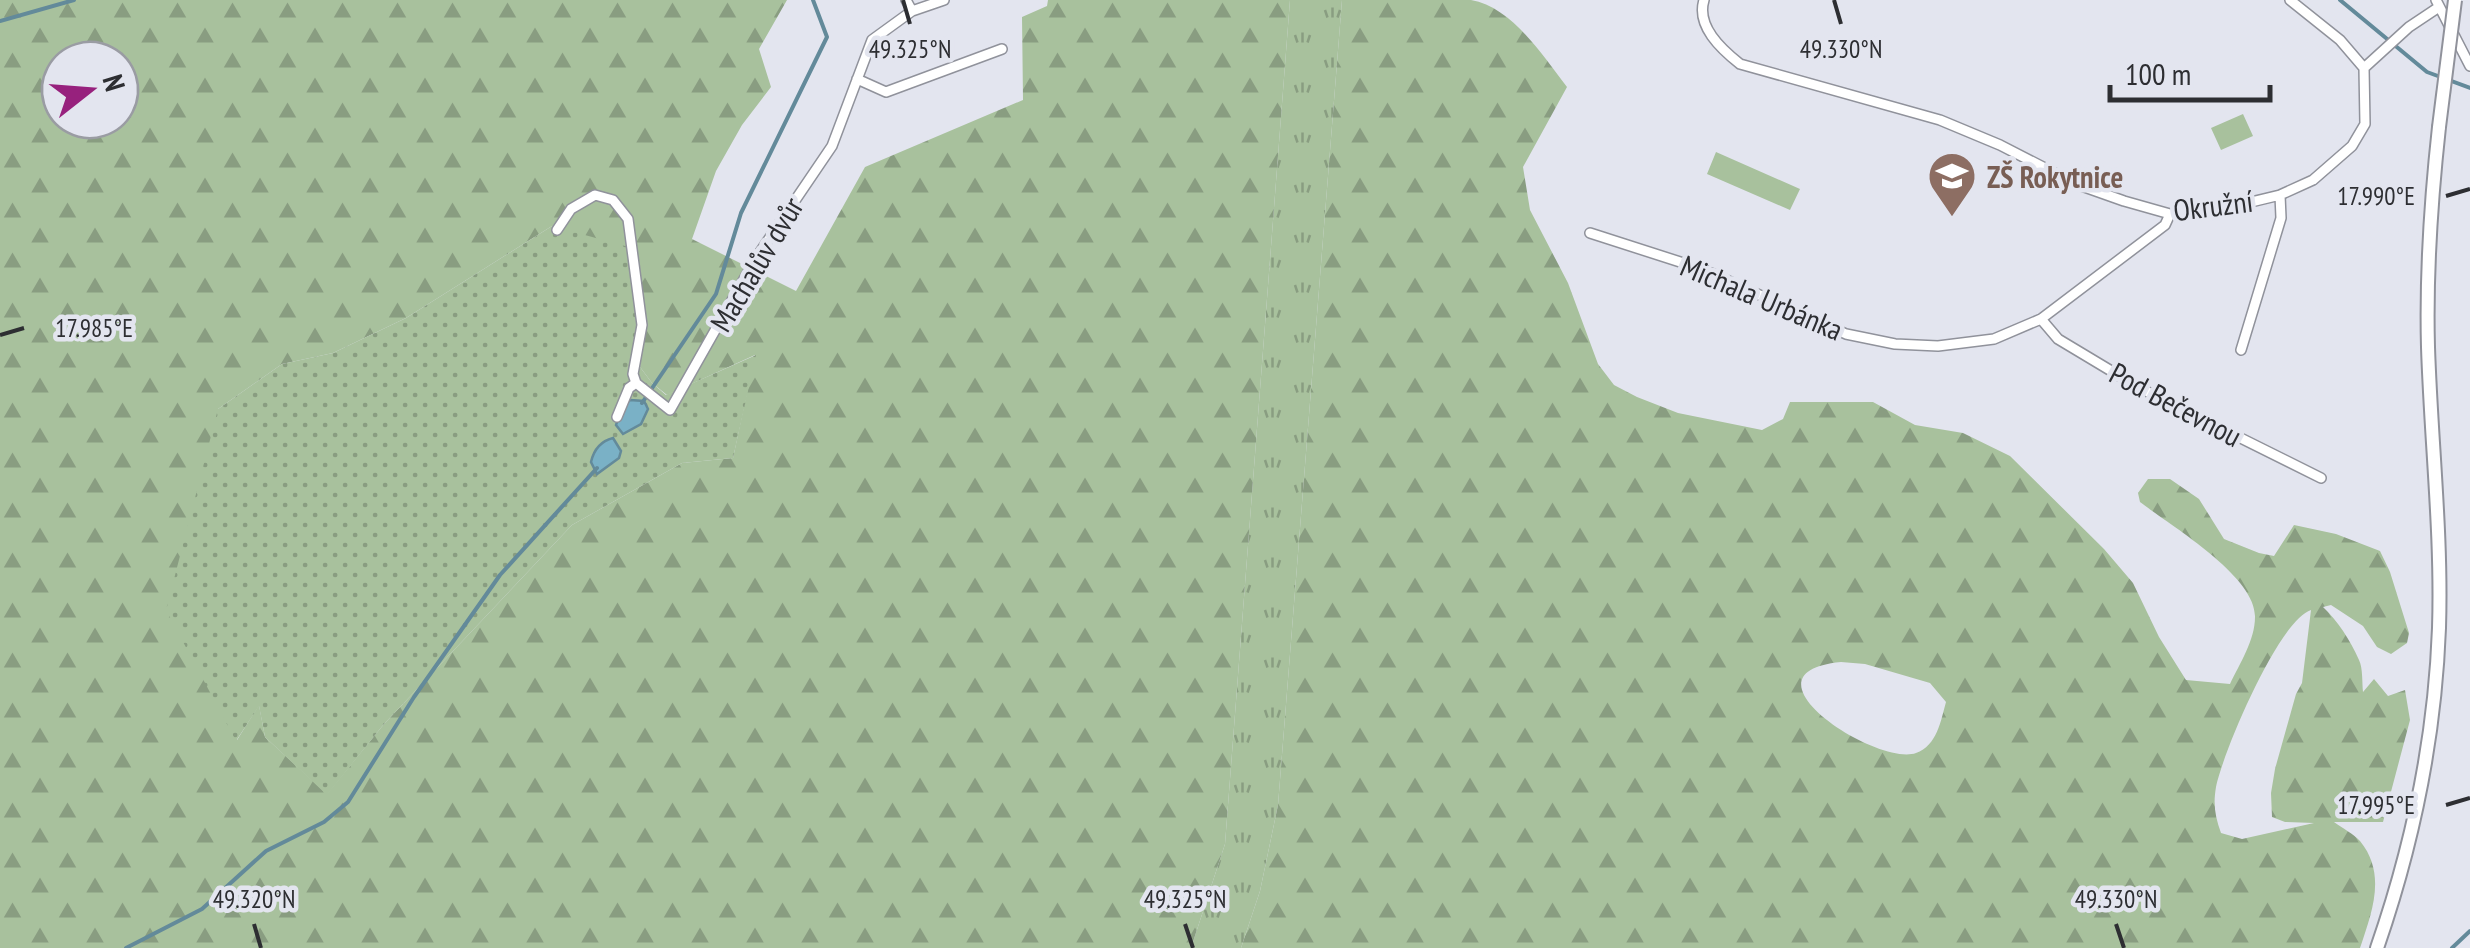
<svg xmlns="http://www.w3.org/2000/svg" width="2470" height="948" viewBox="0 0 2470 948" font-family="'PT Sans Narrow',sans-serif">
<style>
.grass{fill:url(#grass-tufts)}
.forest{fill:url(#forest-firs);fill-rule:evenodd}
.park{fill:#a8c19d}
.garden{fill:url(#garden-dots)}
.water{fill:#7ab1c6;stroke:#638a9a;stroke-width:2.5}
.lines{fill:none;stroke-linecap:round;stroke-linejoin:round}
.stream{stroke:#638a9a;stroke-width:4}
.minor-casing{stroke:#90929b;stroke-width:12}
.primary-casing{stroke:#90929b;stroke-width:16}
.minor{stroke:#fff;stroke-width:9}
.primary{stroke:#fff;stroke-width:12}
.primary-bridge-casing{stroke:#90929b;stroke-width:16;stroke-linecap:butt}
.primary-bridge{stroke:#fff;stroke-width:12}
.ticks{fill:none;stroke:#2d2e32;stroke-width:4}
.labels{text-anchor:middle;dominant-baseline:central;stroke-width:9;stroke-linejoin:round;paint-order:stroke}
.education-label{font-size:30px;font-weight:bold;fill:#785e54;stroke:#e3e5ef;text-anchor:start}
.street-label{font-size:30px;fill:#2d2e32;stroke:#e3e5ef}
.ticks-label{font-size:25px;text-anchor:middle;fill:#2d2e32;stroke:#e3e5ef;stroke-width:9;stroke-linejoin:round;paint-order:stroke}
</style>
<defs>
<pattern id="grass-tufts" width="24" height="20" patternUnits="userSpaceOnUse" patternTransform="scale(2.5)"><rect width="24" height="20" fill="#a8c19d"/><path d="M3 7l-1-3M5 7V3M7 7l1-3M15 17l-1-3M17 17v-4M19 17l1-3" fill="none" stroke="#899d81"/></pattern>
<pattern id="forest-firs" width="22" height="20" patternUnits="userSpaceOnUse" patternTransform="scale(2.5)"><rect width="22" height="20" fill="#a8c19d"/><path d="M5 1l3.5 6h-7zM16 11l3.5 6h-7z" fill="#899d81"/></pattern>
<pattern id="garden-dots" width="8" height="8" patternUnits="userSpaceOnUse" patternTransform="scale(2.5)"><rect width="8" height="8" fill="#a8c19d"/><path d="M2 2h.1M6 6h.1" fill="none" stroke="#899d81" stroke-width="1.8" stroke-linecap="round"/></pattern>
</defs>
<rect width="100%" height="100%" fill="#e3e5ef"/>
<!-- grass -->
<path class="grass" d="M 1290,0 L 1342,0 L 1278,805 L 1260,891 L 1241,948 L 1191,948 L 1225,844 Z"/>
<!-- forest -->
<path class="forest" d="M 0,0 L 787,0 L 759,49 L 771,87 L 742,125 L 716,171 L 692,239 L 796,291 L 865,167 L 1023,100 L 1022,17 L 1047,6 L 1048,0 L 1290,0 L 1225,844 L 1191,948 L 0,948 ZM 60,60 L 120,60 L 120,120 L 60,120 ZM 552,226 L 645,322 L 640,367 L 652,383 L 667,395 L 755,355 L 733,458 L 682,463 L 572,525 L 384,724 L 327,794 L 265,737 L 259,705 L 237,740 L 218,409 L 282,364 L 333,353 L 406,318 Z
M 1342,0 L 1471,0 C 1512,7 1543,56 1567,87 L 1523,167 L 1530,210 L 1568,283 L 1598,364 L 1614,385 L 1637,397 L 1678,413 L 1762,430 L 1783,419 L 1790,402 L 1873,402 L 1915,425 L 1963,433 L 2010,456 L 2104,549 L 2133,583 L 2159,637 L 2186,680 L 2230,684 C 2240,663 2255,640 2255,617 C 2256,576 2171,526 2140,502 L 2138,493 L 2148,479 L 2170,479 L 2199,499 L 2224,539 L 2259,553 L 2274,556 L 2294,525 L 2336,534 L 2380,551 L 2390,572 L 2409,633 L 2407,643 L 2391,654 L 2377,647 L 2363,626 L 2331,605 L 2323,607 C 2338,621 2350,640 2359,660 C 2363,668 2362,683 2363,692 L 2374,679 L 2388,696 L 2405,690 L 2410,720 L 2383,822 L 2334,822 C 2342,828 2354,834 2360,841 C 2387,874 2372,912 2360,948 L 1241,948 L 1260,891 L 1278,805 ZM 2311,610 L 2302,683 L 2296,694 L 2275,769 L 2271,793 L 2272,817 L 2285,822 L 2314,823 L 2242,839 L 2221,833 C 2215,817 2213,804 2216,787 C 2223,752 2279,620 2311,610 ZM 1841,662 L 1865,664 L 1930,683 L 1946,702 C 1941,720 1937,746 1916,753 C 1877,767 1732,673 1841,662 Z"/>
<!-- park -->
<path class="park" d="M 2243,114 L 2253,136 L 2221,150 L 2211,128 Z
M 1716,152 L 1800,189 L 1790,210 L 1707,174 Z"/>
<!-- garden -->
<path class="garden" d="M 552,226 L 636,249 L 645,322 L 640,367 L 652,383 L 666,395 L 756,355 L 733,458 L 682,463 L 572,525 L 384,724 L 327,795 L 265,737 L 259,706 L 236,741 L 166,610 L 218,409 L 282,364 L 333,353 L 406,318 Z"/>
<!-- water -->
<path class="water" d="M 630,400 L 644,401 L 648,409 L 641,424 L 623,434 L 616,425 L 622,407 Z
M 613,438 L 621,451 L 619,458 L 597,474 L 591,462 C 594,449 601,441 613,438 Z"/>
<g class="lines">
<!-- stream -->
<path class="stream" d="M 2340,0 L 2427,72 L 2470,88
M 0,21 L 74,0
M 642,403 L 716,294 L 741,213 L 827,37 L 813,0
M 126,948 L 202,909 L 266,851 L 324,822 L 348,802 L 414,697 L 500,575 L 597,468
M 2452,948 L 2470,931"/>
<!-- minor casing -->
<g class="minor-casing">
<path id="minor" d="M 1704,0 C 1696,26 1721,49 1740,64 L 1940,120 L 2000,145 L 2076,184 L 2124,201 L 2170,214 L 2226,208 L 2280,195 L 2313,180 L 2352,146 L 2365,124 L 2364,68 L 2340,40 L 2290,0
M 2436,0 L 2470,66
M 912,11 L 944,0
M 2364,68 L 2409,27 L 2439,7
M 857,79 L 886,92 L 1002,49
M 557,230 L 571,209 L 595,195 L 613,200 L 628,219 L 642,325 L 633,374 L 636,383 L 670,410 L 756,258 L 832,146 L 872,40 L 912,11 L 906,0
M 1590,233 L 1702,269 L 1846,334 L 1895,344 L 1938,346 L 1994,339 L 2041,319 L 2165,225 L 2170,214
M 2041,319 L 2058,339 L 2138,387 L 2321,478
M 2241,350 L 2281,218 L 2280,195
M 617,417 L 629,388 L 636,383"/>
</g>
<!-- primary casing -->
<g class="primary-casing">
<path id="primary" d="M 2377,948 C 2413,844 2435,738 2439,628 C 2442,534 2431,441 2428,347 C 2426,273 2431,200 2439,127"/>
</g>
<!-- minor -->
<use href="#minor" class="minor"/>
<!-- primary -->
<use href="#primary" class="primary"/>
<!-- primary-bridge casing -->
<g class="primary-bridge-casing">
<path id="primary-bridge" d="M 2439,127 L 2455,0"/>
</g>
<!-- primary-bridge -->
<use href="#primary-bridge" class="primary-bridge"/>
</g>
<!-- ticks -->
<path class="ticks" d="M 903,0 L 910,24M 1834,0 L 1841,24M 2446,196 L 2470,189M 0,335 L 24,328M 2446,805 L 2470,798M 254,924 L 261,948M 1185,924 L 1193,948M 2116,924 L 2124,948"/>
<!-- icons -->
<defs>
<g id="school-pin" transform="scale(2.5)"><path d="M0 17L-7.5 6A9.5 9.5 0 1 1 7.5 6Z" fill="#8d6e63" stroke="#e3e5ef"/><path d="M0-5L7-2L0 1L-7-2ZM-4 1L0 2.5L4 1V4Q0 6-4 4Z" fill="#fff"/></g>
</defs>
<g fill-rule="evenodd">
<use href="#school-pin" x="1952" y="176"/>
</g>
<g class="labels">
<!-- education labels -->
<g class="education-label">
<text x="1987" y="176">ZŠ Rokytnice</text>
</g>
<!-- street labels -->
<g class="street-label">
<text transform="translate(2213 205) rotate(-7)">Okružní</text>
<text transform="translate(756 264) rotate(-59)">Machalův dvůr</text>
<text transform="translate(1762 297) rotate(23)">Michala Urbánka</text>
<text transform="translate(2176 404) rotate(28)">Pod Bečevnou</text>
</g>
</g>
<g class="ticks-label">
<text x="910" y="58">49.325°N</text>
<text x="1841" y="58">49.330°N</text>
<text x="2376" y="205">17.990°E</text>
<text x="94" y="337">17.985°E</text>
<text x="2376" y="814">17.995°E</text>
<text x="254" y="908">49.320°N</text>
<text x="1185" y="908">49.325°N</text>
<text x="2116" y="908">49.330°N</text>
</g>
<!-- north arrow -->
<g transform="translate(90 90) rotate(73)"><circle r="48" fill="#e3e5ef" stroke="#9a9ca3" stroke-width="2.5"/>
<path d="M0-8L18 38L0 25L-18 38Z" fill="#97217d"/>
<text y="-15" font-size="28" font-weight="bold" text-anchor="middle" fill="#2d2e32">N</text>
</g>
<!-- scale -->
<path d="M2110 85v15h160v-15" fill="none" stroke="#2d2e32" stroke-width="5"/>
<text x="2125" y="85" font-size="30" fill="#2d2e32" stroke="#e3e5ef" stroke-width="8" paint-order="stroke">100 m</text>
</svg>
